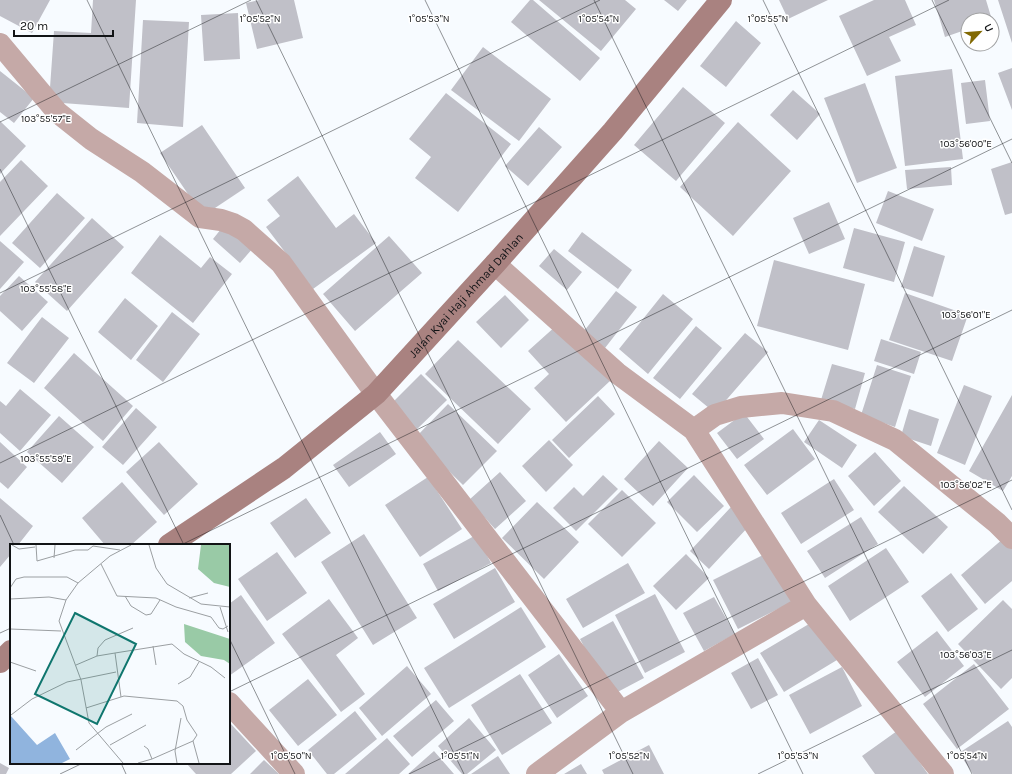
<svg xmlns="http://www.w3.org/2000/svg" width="1012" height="774" viewBox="0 0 1012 774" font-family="Karla,sans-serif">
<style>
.building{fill:#c0c0c8}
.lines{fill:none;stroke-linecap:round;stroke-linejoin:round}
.minor{stroke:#c5a9a7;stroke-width:22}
.secondary{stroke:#a98280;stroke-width:22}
.ticks{fill:none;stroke:#121416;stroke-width:1;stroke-opacity:0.45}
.labels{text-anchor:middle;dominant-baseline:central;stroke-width:3;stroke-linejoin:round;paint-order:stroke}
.street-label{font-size:12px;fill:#121416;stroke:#fff}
.inset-road{fill:none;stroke:#9b9fa2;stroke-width:1}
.view{fill:#0f766e;fill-opacity:0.15;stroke:#0f766e;stroke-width:2}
.inset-edge{fill:none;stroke:#121416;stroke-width:2}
.ticks-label{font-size:10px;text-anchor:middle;fill:#121416;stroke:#fff;stroke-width:3;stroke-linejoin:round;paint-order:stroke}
</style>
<rect width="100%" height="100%" fill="#f7fbff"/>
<!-- building -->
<path class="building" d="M 0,0 L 50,0 L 32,33 L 0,16 Z
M 93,0 L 136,0 L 129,108 L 49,102 L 54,31 L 91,33 Z
M 259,0 L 294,0 L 303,38 L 257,49 L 246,3 Z
M 530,0 L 533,0 L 600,58 L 580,81 L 511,22 Z
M 539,0 L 625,0 L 636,9 L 601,51 Z
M 664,0 L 687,0 L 678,11 Z
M 779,0 L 828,0 L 788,19 Z
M 874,0 L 905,0 L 916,25 L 889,37 L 901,61 L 867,76 L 839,16 Z
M 934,0 L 986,0 L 992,20 L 968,20 L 968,29 L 945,37 Z
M 998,0 L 1012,0 L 1012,43 Z
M 238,13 L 240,59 L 204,61 L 201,15 Z
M 143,20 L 189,22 L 183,127 L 137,123 Z
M 736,21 L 761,43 L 726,87 L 700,66 Z
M 483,47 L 551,99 L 519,141 L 451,90 Z
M 1012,68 L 1012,110 L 998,73 Z
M 952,69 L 963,159 L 905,166 L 895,76 Z
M 0,71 L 34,98 L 14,123 L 0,112 Z
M 985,80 L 990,121 L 966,124 L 961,83 Z
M 865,83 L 897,168 L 857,183 L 824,98 Z
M 683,87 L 725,123 L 676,181 L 634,145 Z
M 793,90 L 820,114 L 797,140 L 770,115 Z
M 446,93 L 511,144 L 458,212 L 415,178 L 431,157 L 409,139 Z
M 0,121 L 26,146 L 0,174 Z
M 738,122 L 791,171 L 733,236 L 680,187 Z
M 202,125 L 245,188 L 203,216 L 160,153 Z
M 539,127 L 562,147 L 528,186 L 505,166 Z
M 21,160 L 48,186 L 0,236 L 0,182 Z
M 1012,162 L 1012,213 L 1005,215 L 991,169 Z
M 951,167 L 952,185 L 907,189 L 905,170 Z
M 298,176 L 336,228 L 354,214 L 376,243 L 313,289 L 266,227 L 280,216 L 267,200 Z
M 888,191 L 934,209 L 922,241 L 876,223 Z
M 57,193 L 85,218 L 40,268 L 12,243 Z
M 829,202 L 845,239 L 809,254 L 793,218 Z
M 92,218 L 124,247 L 67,311 L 35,282 Z
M 225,224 L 253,248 L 240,263 L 213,239 Z
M 854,228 L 905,242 L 894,282 L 843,268 Z
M 582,232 L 632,270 L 618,289 L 568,251 Z
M 160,235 L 201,268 L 210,257 L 232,274 L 193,323 L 131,273 Z
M 389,236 L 422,273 L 355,331 L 323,294 Z
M 0,241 L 24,262 L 0,289 Z
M 914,246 L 945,256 L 933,297 L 901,287 Z
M 554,249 L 582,272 L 567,290 L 539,266 Z
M 774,260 L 865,284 L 848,350 L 757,326 Z
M 19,276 L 48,302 L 22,331 L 0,311 L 0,296 Z
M 616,291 L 637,307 L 605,348 L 584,331 Z
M 905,293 L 968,315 L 952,361 L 889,340 Z
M 663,294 L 693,319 L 648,374 L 619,349 Z
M 505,295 L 529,320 L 501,348 L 476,322 Z
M 125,298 L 158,326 L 131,360 L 98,332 Z
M 172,312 L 200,334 L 163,382 L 136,360 Z
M 42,317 L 69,338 L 34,383 L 7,363 Z
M 557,325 L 610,381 L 566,422 L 534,388 L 549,374 L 528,351 Z
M 696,326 L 722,348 L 680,399 L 653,378 Z
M 745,333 L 768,352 L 715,413 L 692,394 Z
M 881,339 L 921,352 L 914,374 L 874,361 Z
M 458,340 L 531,409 L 498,444 L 425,374 Z
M 74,353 L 133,406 L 103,441 L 44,388 Z
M 832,364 L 865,373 L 855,409 L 821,400 Z
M 877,365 L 911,376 L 895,427 L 861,415 Z
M 421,374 L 447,400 L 414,432 L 389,406 Z
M 964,385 L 992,396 L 965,465 L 937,453 Z
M 20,389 L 51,415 L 20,451 L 0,433 L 0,401 L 6,406 Z
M 1012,395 L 1012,476 L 1003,491 L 969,471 Z
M 598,396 L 615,414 L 569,458 L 552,440 Z
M 448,404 L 497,451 L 463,485 L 415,438 Z
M 136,408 L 157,427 L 123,465 L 102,447 Z
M 909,409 L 939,419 L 931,446 L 901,436 Z
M 744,413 L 764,439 L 737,459 L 717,433 Z
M 59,416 L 94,447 L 62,483 L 27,452 Z
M 819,420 L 857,445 L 842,468 L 804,442 Z
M 793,429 L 815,459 L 767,495 L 744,465 Z
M 380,432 L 396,454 L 349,487 L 333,465 Z
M 549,440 L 573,465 L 546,492 L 522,466 Z
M 659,441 L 688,468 L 653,506 L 624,479 Z
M 0,442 L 27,467 L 8,489 L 0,482 Z
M 159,442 L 198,484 L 164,515 L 126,472 Z
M 875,452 L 901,481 L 874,506 L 848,476 Z
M 500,472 L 526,501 L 495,529 L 469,500 Z
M 603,475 L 618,489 L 576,531 L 553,508 L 574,487 L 583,496 Z
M 694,475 L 724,506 L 697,532 L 667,502 Z
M 428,477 L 462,529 L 420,557 L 385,505 Z
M 834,479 L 854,510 L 801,544 L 781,513 Z
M 122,482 L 157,522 L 131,545 L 105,545 L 82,518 Z
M 904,486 L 948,527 L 923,554 L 878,512 Z
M 622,490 L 656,523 L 622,557 L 588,524 Z
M 0,498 L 33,526 L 18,545 L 11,545 L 11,554 L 0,567 Z
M 306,498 L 331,533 L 295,558 L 270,523 Z
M 537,502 L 579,542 L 544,579 L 502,538 Z
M 731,507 L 750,525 L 709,569 L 690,551 Z
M 861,517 L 878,544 L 825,578 L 807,551 Z
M 364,534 L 417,618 L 373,645 L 321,562 Z
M 476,535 L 491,563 L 438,591 L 423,564 Z
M 1004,538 L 1012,547 L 1012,581 L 985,604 L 961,575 Z
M 886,548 L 909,582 L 850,621 L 828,586 Z
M 277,552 L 307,593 L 267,621 L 238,579 Z
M 767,553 L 792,602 L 738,629 L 713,580 Z
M 686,554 L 709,578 L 676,610 L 653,586 Z
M 628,563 L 645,593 L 583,628 L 566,599 Z
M 495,568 L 515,602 L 454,639 L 433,604 Z
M 951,573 L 978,609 L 948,632 L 921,596 Z
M 655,594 L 685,652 L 645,673 L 615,615 Z
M 241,595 L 275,643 L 229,676 L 229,604 Z
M 714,597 L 735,634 L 704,651 L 683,613 Z
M 329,599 L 358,638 L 336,655 L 365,694 L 341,712 L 282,634 Z
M 1003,600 L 1012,609 L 1012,678 L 1001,689 L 958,644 Z
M 521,607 L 546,647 L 449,708 L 424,668 Z
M 613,621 L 644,678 L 610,696 L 580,639 Z
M 814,621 L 837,660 L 784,692 L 760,653 Z
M 937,631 L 964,666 L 925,697 L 897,662 Z
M 559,654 L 588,696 L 557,718 L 528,675 Z
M 758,658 L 778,695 L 751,709 L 731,673 Z
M 974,664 L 1009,709 L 957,749 L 923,704 Z
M 407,666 L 431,694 L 382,736 L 359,708 Z
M 842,667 L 862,706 L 810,734 L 789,695 Z
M 520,674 L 552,723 L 502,755 L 471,705 Z
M 308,679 L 337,715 L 298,746 L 269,710 Z
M 436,700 L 454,721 L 412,757 L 393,736 Z
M 355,711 L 377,739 L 334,774 L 327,774 L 308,750 Z
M 469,718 L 496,750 L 467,774 L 462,774 L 438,746 Z
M 1008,721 L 1012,727 L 1012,774 L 973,774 L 959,753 Z
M 230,723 L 256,751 L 231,774 L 196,774 L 186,763 L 229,763 Z
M 897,731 L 928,774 L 875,774 L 862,756 Z
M 387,738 L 410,764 L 399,774 L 345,774 Z
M 649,745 L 664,774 L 604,774 L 602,770 Z
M 434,751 L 454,774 L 408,774 Z
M 498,756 L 510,774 L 471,774 Z
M 264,760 L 279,774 L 250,774 Z
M 0,763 L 9,768 L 6,774 L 0,774 Z
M 581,764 L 587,774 L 564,774 Z"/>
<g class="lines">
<!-- minor -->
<path class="minor" d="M 0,44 L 57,112 L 91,139 L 142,172 L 200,217 L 221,220 L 233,224 L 244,230 L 281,263 L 376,394 L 621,712
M 495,264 L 617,373 L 694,430 L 806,605 L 621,712 L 537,774
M 694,430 L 715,415 L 741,407 L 782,403 L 833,411 L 895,440 L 997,523 L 1012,538
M 806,605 L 943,774
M 229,703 L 294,774"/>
<!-- secondary -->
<g class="secondary">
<path id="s1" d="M 169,545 L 284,468 L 376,394 L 495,264 L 613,131 L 721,0"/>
<path d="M 0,662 L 11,651"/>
</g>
</g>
<!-- ticks -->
<path class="ticks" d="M 87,0 L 464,774M 256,0 L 633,774M 425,0 L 803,774M 594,0 L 972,774M 763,0 L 1012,510M 932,0 L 1012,163M 0,122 L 251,0M 0,169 L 184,545M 0,293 L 600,0M 0,463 L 949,0M 0,515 L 14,545M 181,545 L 1012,139M 0,633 L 11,628M 229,638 L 295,774M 229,692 L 1012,310M 121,763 L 126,774M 60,774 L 83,763M 409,774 L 1012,480M 758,774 L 1012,650"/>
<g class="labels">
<!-- street labels -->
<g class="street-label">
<text stroke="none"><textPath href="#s1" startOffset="390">Jalan Kyai Haji Ahmad Dahlan</textPath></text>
</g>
</g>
<!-- overview -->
<g transform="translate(10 544)">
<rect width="220" height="220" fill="#f7fbff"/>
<path d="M 191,1 L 220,1 L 220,43 L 204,39 L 188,25 ZM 174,80 L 220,95 L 220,120 L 214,116 L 191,112 L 175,98 Z" fill="#99caa6"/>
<path d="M 0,171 L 27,201 L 45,189 L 60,215 L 52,219 L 0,219 Z" fill="#90b4de"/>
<path class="inset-road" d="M 2,1 L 9,5 L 25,3M 26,1 L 27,17 L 65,6 L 78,6 L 83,2 L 110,6M 139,1 L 146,24 L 157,40 L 191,60 L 220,63M 44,14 L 45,1M 91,20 L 107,52 L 146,54 L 166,63 L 201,73 L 209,84 L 213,85 L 218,82M 0,44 L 6,35 L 14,33 L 57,33 L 68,39M 115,52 L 121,62 L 136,71 L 141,70 L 150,56M 179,54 L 198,49M 0,55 L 39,53 L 56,56M 210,63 L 218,88M 0,85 L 51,87M 143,102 L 146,121M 105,109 L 162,100 L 174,110 L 201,123 L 215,134M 87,112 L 88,104 L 95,96 L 123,84M 0,118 L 26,127M 66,121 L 87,112 L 105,109 L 111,153M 168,140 L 180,133 L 189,118M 76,164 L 114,152 L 167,157 L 173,162 L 177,176 L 187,191 L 183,197 L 189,219M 1,171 L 22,155 L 57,138 L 106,128M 100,201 L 136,181M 134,202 L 138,205 L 142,215 L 183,197M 66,206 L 96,183 L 122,170M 113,219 L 79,179 L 71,136 L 49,77 L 56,56 L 68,39 L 100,12 L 121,1M 128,219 L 142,215M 167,219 L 165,207 L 171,174"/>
<path class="view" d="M 65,69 L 126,100 L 87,180 L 25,150 Z"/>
<rect width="220" height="220" class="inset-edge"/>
</g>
<g class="ticks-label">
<text x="260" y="22">1°05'52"N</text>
<text x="429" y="22">1°05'53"N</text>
<text x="599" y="22">1°05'54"N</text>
<text x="768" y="22">1°05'55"N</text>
<text x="46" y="122">103°55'57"E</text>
<text x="966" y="147">103°56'00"E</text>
<text x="46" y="292">103°55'58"E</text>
<text x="966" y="318">103°56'01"E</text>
<text x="46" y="462">103°55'59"E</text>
<text x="966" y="488">103°56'02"E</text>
<text x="966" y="658">103°56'03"E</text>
<text x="291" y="759">1°05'50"N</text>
<text x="460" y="759">1°05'51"N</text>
<text x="629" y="759">1°05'52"N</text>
<text x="798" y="759">1°05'53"N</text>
<text x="967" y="759">1°05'54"N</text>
</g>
<!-- north arrow -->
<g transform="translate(980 32) rotate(64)"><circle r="19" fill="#ffffff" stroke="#a0a1a2"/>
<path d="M0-3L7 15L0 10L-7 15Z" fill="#826902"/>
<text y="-6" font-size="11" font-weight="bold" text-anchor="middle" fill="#121416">U</text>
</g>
<!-- scale -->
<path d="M14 30v6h99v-6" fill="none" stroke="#121416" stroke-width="2"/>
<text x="20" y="30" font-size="12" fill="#121416" stroke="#ffffff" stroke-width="3" paint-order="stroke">20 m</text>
</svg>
